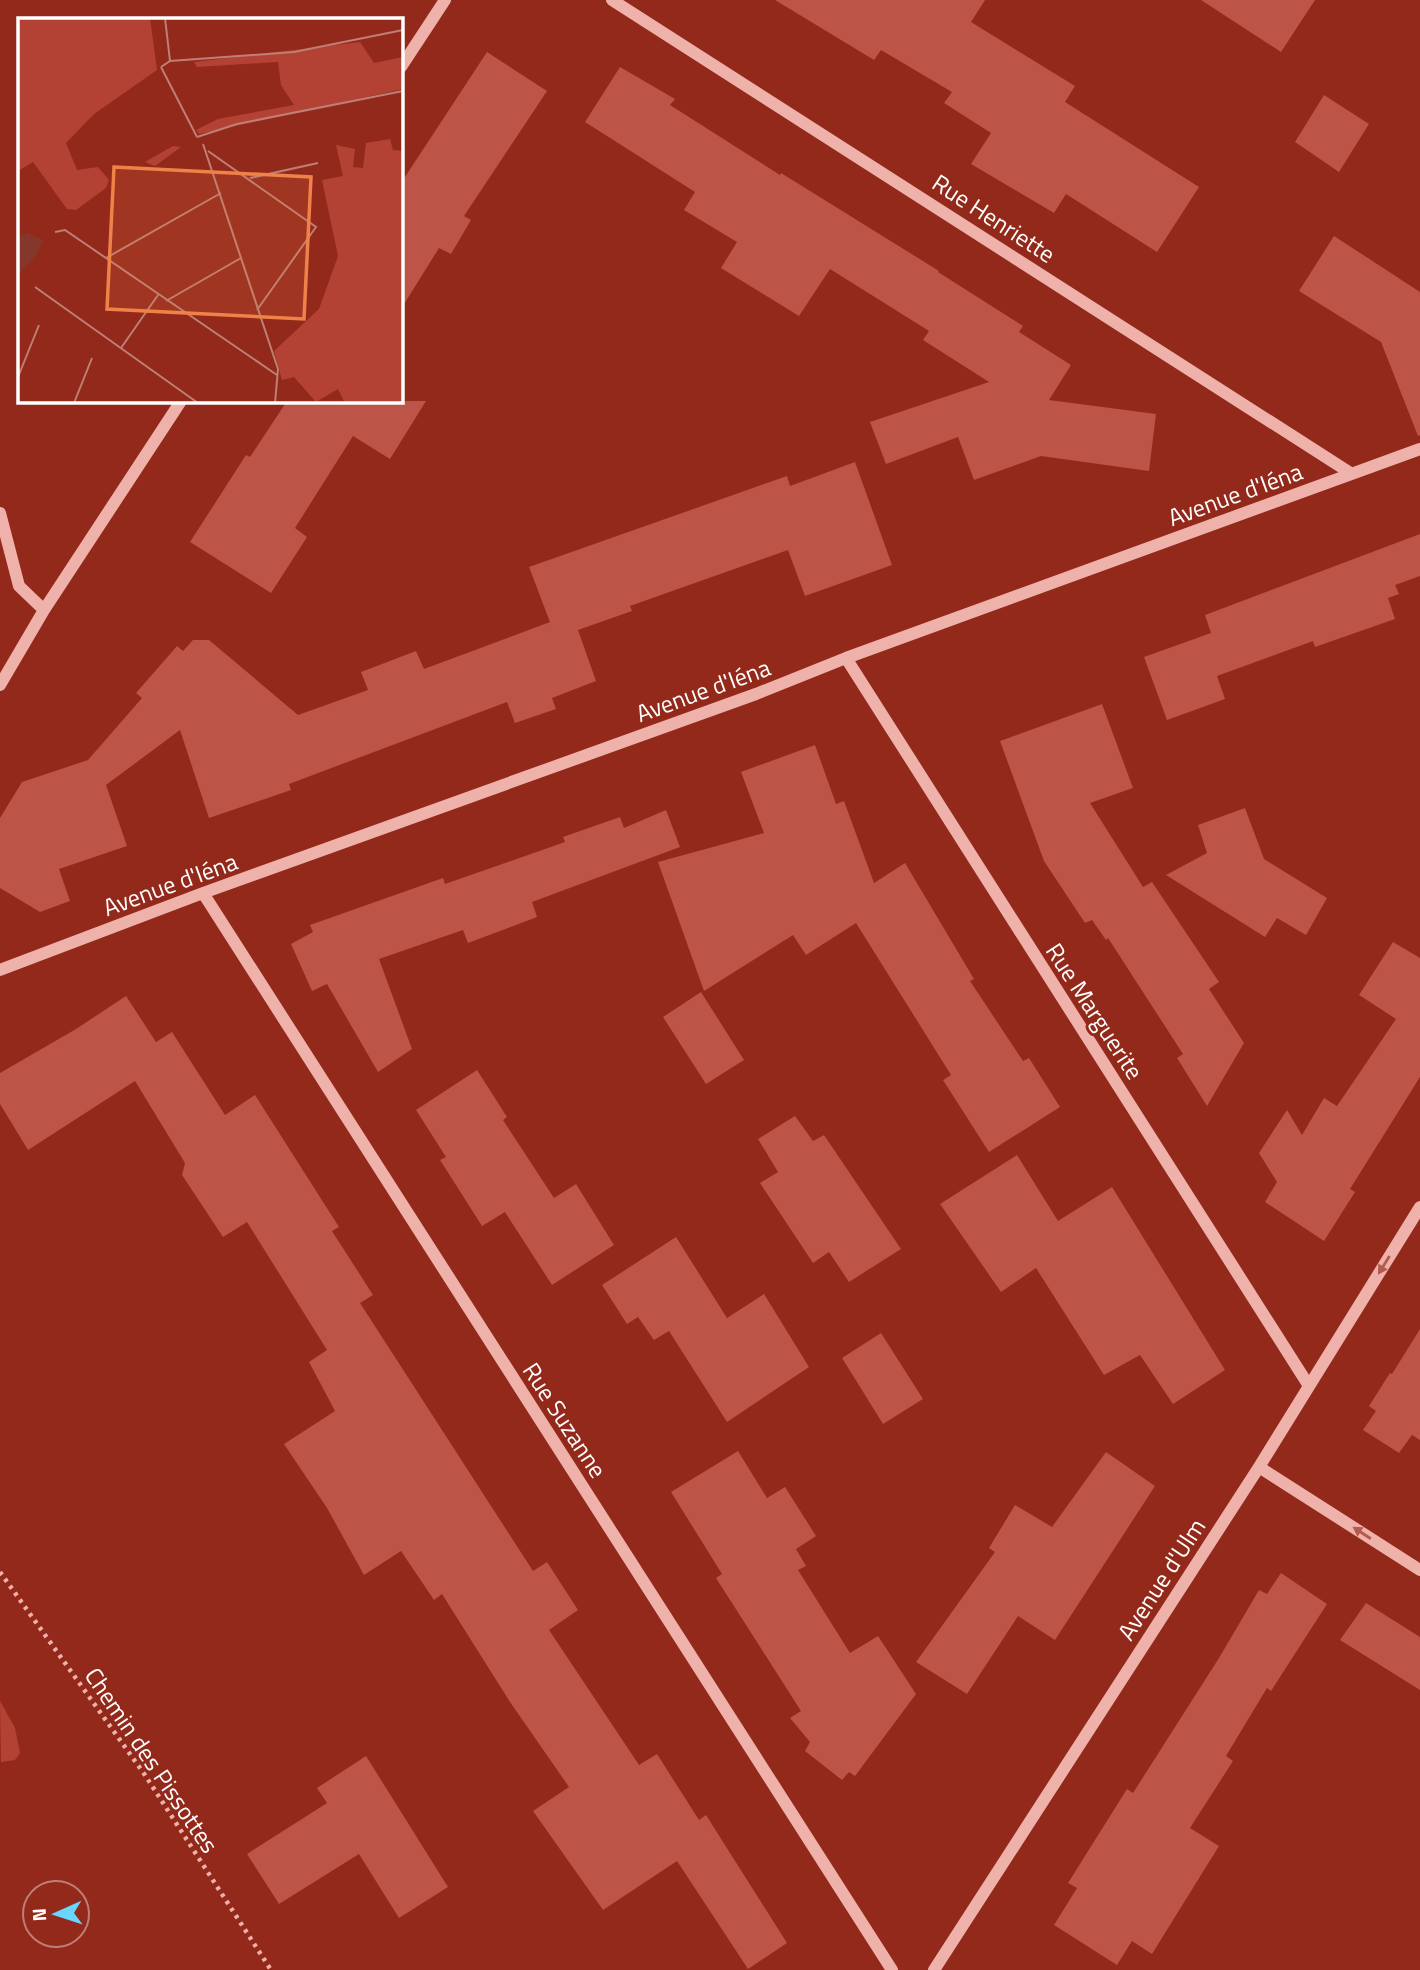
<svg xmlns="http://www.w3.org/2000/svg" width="1420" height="1970" viewBox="0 0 1420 1970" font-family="'Titillium Web',sans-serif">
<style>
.green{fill:#b44234}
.building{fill:#bc5447}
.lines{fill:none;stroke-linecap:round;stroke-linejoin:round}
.path{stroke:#efb2ab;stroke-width:4.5;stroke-dasharray:3.5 5;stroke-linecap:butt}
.minor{stroke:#efb2ab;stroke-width:12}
.oneway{fill:#b3594d}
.labels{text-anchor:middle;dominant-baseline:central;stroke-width:6;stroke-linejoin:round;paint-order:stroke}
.street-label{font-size:24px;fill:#fff;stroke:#93291a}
.inset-road{fill:none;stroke:#be7f76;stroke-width:2}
.view{fill:#ee8249;fill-opacity:0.15;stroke:#ee8249;stroke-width:3.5}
.inset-edge{fill:none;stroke:#fff;stroke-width:3.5}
</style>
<rect width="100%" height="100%" fill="#93291a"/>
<!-- green -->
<path class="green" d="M 0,1701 L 15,1728 L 20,1753 L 15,1760 L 1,1762 Z"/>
<!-- building -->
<path class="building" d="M 775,0 L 985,0 L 971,22 L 1075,86 L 1065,102 L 1199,187 L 1157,252 L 1066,194 L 1054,213 L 971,164 L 991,133 L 944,103 L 952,92 L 881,50 L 874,60 Z
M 1201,0 L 1315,0 L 1281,52 Z
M 487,52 L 547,91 L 464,216 L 471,220 L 451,254 L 439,248 L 401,309 L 401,183 Z
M 620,67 L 675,99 L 670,105 L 780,175 L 781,173 L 939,271 L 938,272 L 1023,326 L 1019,332 L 1071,365 L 1049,400 L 1156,414 L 1149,471 L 1041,456 L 974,480 L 958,437 L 886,464 L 870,422 L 989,382 L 923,340 L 929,331 L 830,269 L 799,316 L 721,268 L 737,242 L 684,210 L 695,192 L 585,122 Z
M 1324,95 L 1369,124 L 1339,172 L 1295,142 Z
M 1334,236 L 1420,292 L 1420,435 L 1418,436 L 1381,342 L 1299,291 Z
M 287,401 L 426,401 L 390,459 L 353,436 L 295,528 L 307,537 L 271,593 L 190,542 L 246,455 L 250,457 Z
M 855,462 L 892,565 L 805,596 L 788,550 L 630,606 L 632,611 L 578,630 L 596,681 L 552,698 L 556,709 L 515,723 L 507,702 L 289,784 L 291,790 L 209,818 L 180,730 L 106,785 L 127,846 L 59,869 L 70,901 L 40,912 L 0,888 L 0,818 L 22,782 L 88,760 L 142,698 L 136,693 L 177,646 L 183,651 L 193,640 L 209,640 L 298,715 L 368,690 L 361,672 L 416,651 L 424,669 L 550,622 L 529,567 L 787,476 L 790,486 Z
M 1420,534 L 1420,576 L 1395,585 L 1399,594 L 1388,598 L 1395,619 L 1315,647 L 1313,641 L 1217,676 L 1225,699 L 1167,720 L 1144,657 L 1211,633 L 1205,615 Z
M 1102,704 L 1133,788 L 1090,803 L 1143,887 L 1152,882 L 1219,982 L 1209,989 L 1244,1043 L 1207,1106 L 1177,1058 L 1183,1054 L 1108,938 L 1106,940 L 1092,920 L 1085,923 L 1044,861 L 1000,741 Z
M 815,745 L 836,804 L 844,801 L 874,883 L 905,863 L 974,979 L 970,981 L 1023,1061 L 1029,1058 L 1060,1107 L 989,1152 L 943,1080 L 951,1075 L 856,923 L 806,955 L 793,935 L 704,991 L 658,862 L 764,833 L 741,772 Z
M 1245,808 L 1264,859 L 1327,898 L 1306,935 L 1277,918 L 1265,937 L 1166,875 L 1207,853 L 1198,825 Z
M 666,810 L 680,847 L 532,902 L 537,917 L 468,943 L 463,930 L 379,959 L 412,1049 L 378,1072 L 327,984 L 312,991 L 291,944 L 313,932 L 310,925 L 443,878 L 445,884 L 565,842 L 563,837 L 620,817 L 624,828 Z
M 1393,942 L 1420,958 L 1420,1077 L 1350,1189 L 1355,1192 L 1324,1241 L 1265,1202 L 1277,1182 L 1259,1153 L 1287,1110 L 1302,1135 L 1324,1098 L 1337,1106 L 1396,1019 L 1359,995 Z
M 701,992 L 744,1060 L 706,1084 L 663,1017 Z
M 126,996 L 156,1042 L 172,1032 L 225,1115 L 255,1095 L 339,1227 L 332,1231 L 373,1295 L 360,1303 L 533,1571 L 547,1562 L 578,1610 L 549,1630 L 639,1765 L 657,1754 L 699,1820 L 706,1815 L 787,1943 L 748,1969 L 677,1861 L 603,1910 L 533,1811 L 569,1787 L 510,1702 L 442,1594 L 434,1600 L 401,1551 L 364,1575 L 327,1508 L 284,1444 L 335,1411 L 309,1362 L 327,1350 L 247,1222 L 223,1237 L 182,1175 L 185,1163 L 135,1081 L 28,1150 L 0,1104 L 0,1073 L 76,1029 Z
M 477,1070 L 507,1117 L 503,1120 L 554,1198 L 576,1184 L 614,1245 L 552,1285 L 505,1212 L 482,1226 L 440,1160 L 446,1157 L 416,1110 Z
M 795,1116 L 813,1141 L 824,1135 L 901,1249 L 849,1282 L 829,1252 L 813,1263 L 760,1183 L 778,1172 L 758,1139 Z
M 1017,1155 L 1058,1221 L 1112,1187 L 1225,1370 L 1173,1404 L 1140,1355 L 1104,1375 L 1036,1268 L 1001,1292 L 940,1204 Z
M 676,1237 L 727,1318 L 764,1294 L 809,1367 L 727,1422 L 669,1331 L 654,1340 L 638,1317 L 627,1324 L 602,1285 Z
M 1420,1329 L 1420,1440 L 1412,1435 L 1399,1453 L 1363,1430 L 1376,1411 L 1369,1406 L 1390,1373 L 1392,1374 Z
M 881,1333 L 923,1399 L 883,1424 L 842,1358 Z
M 738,1451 L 767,1498 L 785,1487 L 816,1536 L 796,1549 L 806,1566 L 798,1570 L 850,1653 L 878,1636 L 916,1694 L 855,1776 L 849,1772 L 842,1780 L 805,1751 L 810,1742 L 790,1718 L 801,1711 L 716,1578 L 722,1574 L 671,1492 Z
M 1106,1452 L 1155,1486 L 1055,1640 L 1018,1616 L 967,1694 L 916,1662 L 995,1552 L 989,1548 L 1015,1505 L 1052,1527 Z
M 1281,1573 L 1327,1604 L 1271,1691 L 1267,1688 L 1226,1756 L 1233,1761 L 1190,1828 L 1219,1846 L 1152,1954 L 1132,1941 L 1117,1965 L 1054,1925 L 1077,1888 L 1068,1883 L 1127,1789 L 1133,1793 L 1219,1658 L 1259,1590 L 1267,1594 Z
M 1366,1603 L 1420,1637 L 1420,1690 L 1340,1640 Z
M 366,1756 L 448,1887 L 399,1918 L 359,1854 L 279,1904 L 247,1854 L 327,1803 L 317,1788 Z"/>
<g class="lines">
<!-- path -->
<path class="path" d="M 0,1572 L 145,1775 L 271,1970"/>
<!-- minor -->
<path class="minor" d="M 612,0 L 1352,474
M 401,67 L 445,0
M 0,513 L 19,586 L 44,610
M 846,658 L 1309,1386
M 0,685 L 44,610 L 181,401
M 203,893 L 892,1970
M 0,970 L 203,893 L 756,694 L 846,658 L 1420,449
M 1259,1467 L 1420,1570
M 934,1970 L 1259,1467 L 1420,1207"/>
</g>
<!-- one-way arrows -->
<defs><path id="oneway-solid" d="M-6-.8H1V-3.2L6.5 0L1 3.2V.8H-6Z" transform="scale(1.75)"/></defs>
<g class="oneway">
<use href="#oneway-solid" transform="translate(1384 1265) rotate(122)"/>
<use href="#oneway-solid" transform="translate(1362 1533) rotate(-147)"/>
</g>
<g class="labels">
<!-- street labels -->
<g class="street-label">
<text transform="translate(994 218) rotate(33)">Rue Henriette</text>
<text transform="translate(1235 494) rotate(-20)">Avenue d'Iéna</text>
<text transform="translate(703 690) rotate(-20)">Avenue d'Iéna</text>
<text transform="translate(170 884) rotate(-20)">Avenue d'Iéna</text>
<text transform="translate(1095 1011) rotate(57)">Rue Marguerite</text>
<text transform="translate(565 1420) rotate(57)">Rue Suzanne</text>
<text transform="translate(1161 1579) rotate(-57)">Avenue d'Ulm</text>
<text transform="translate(152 1760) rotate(56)">Chemin des Pissottes</text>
</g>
</g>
<!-- overview -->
<g transform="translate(18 18)">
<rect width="385" height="385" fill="#93291a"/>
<path d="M 0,0 L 132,0 L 139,52 L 76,96 L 48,125 L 59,152 L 80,149 L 91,162 L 88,170 L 58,192 L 49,191 L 15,144 L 0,153 ZM 342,24 L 356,45 L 385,39 L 385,71 L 181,116 L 178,112 L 200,101 L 276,87 L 263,67 L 260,44 L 179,49 L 176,44 ZM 372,121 L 375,132 L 385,133 L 385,385 L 327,385 L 320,371 L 298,384 L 276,359 L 264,362 L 256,333 L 301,291 L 320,238 L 304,162 L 325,158 L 318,127 L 337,131 L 335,149 L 345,150 L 348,125 ZM 155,128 L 163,129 L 137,148 L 127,144 Z" fill="#b44234"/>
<path d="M 10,215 L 25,222 L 19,236 L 0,257 L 0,219 Z" fill="#86372c"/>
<path class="inset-road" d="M 147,0 L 152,43M 143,49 L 152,43 L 276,34 L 385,12M 143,49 L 179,119M 179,119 L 219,106 L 385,73M 185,126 L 260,351 L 257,385M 190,133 L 298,209 L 239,292M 232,160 L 300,145M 37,214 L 47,212 L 259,357M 88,240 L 203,175M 17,269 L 180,385M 148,283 L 223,240M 103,330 L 140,277M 0,359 L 21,307M 56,385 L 74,340"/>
<path class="view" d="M 96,149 L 293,159 L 286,301 L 89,291 Z"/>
<rect width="385" height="385" class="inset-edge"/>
</g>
<!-- north arrow -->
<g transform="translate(56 1914) rotate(267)"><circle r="33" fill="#93291a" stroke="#be7f76" stroke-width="2"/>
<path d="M0-5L12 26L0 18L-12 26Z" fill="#69d6ff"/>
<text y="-10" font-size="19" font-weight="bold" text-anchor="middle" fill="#ffffff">N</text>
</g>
</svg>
